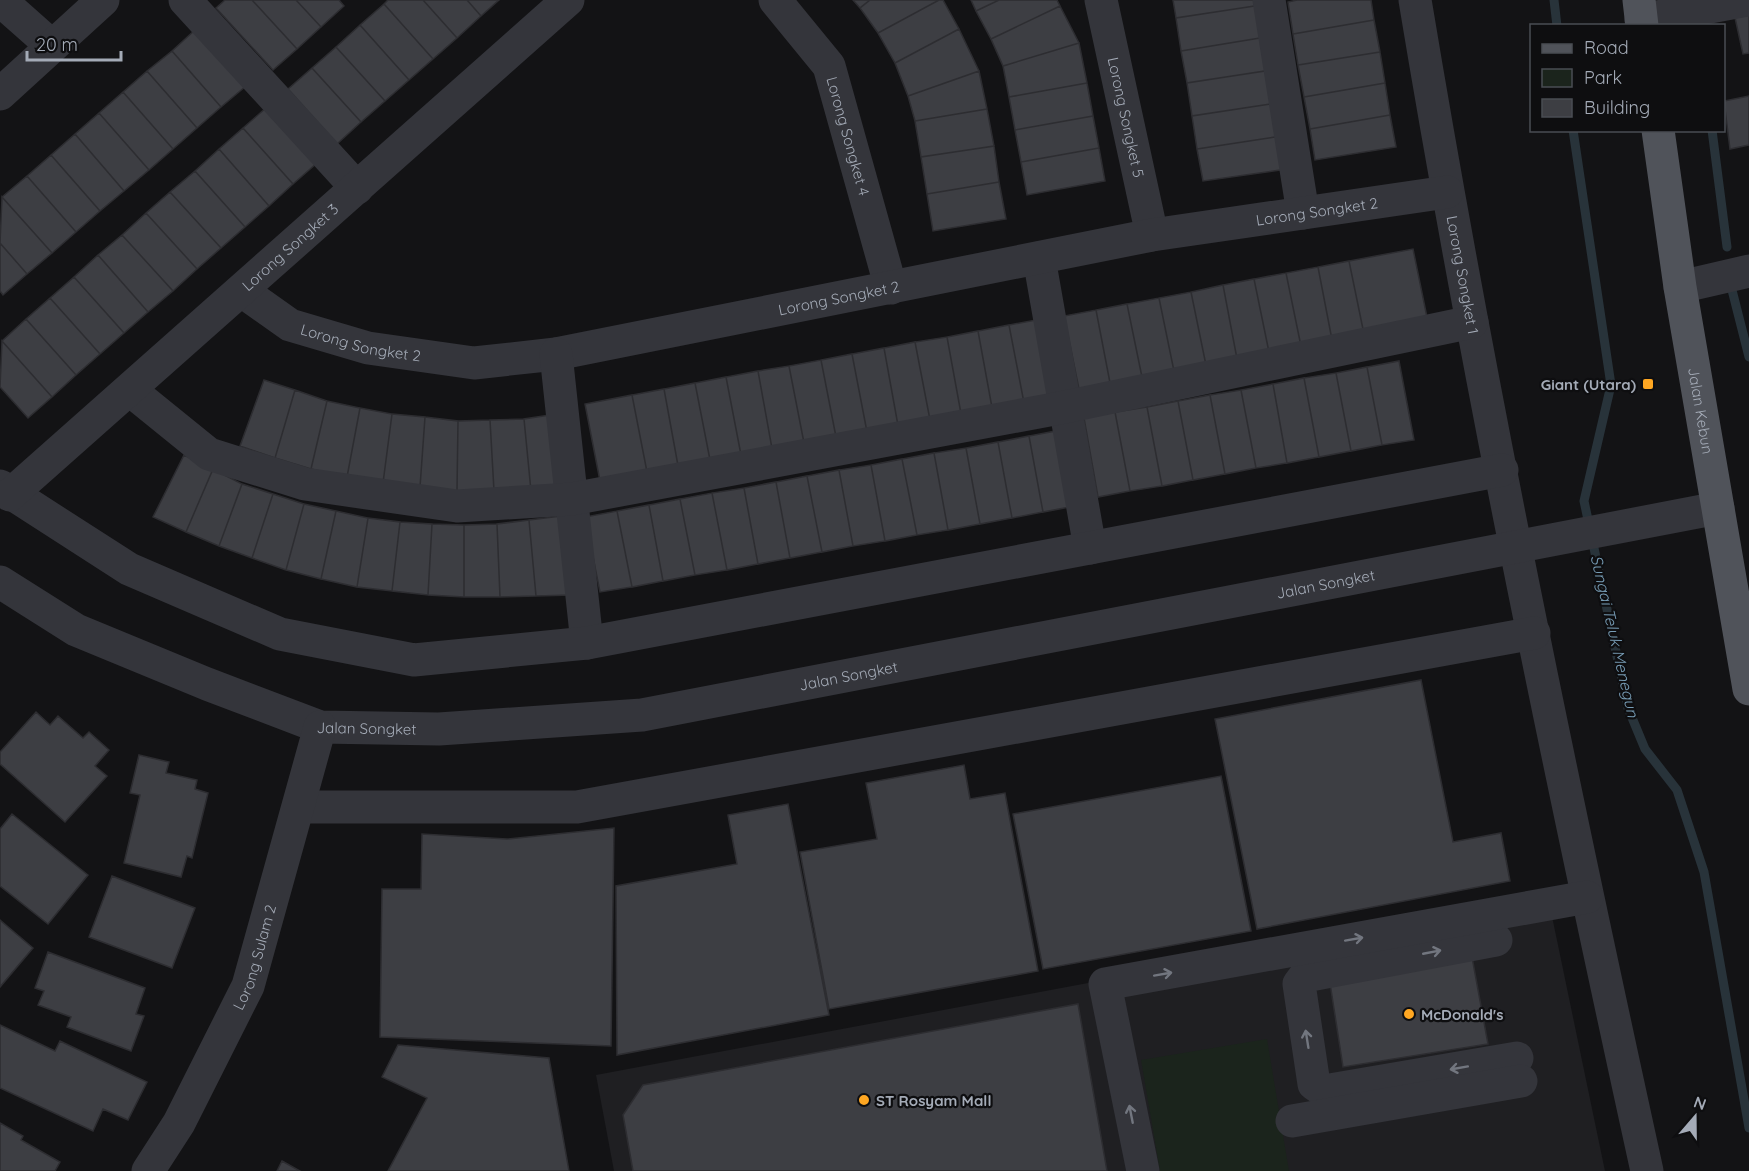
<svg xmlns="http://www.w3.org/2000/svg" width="1749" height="1171" viewBox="0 0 1749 1171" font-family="Quicksand,sans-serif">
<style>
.built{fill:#1f1f22}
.green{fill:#1b241c}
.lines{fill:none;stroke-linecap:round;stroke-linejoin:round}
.stream{stroke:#28333a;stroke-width:9}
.building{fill:#3d3e43;stroke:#2d2d31;stroke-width:1.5}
.minor{stroke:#34353b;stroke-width:33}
.major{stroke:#50535a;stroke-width:33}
.oneway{stroke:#72767f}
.poi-dot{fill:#ffa722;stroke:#0e0e10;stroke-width:2}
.labels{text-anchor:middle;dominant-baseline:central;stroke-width:4.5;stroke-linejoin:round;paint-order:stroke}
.street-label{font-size:15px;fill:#a4abb7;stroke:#0e0e10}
.poi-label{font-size:15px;font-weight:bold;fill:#a4abb7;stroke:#0e0e10;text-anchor:start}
.water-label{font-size:16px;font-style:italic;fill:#779cb5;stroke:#0e0e10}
</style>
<rect width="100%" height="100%" fill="#131315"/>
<!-- built -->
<path class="built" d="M 1548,897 L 1605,1171 L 614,1171 L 596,1075 Z"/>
<!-- green -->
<path class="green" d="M 1267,1039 L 1289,1171 L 1160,1171 L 1141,1060 Z"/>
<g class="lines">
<!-- stream -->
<path class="stream" d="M 1554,0 L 1557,26
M 1573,130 L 1611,385 L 1584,501 L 1628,708 L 1645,749 L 1677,790 L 1704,872 L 1749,1128
M 1712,130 L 1727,247
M 1732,290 L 1749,357"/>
</g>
<!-- building -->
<path class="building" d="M 225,0 L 252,0 L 297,49 L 273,70 L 216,8 Z
M 252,0 L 296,0 L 321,27 L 297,49 Z
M 296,0 L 339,0 L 344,6 L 321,27 Z
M 388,0 L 423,0 L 457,38 L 433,59 L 384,4 Z
M 423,0 L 467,0 L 481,16 L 457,38 Z
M 467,0 L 499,0 L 481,16 Z
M 853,0 L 870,0 L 860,8 Z
M 870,0 L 939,0 L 878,33 L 860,8 Z
M 939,0 L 943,0 L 959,29 L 895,63 L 878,33 Z
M 971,0 L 999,0 L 976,11 Z
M 999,0 L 1057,0 L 1060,6 L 991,39 L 976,11 Z
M 1173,0 L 1260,0 L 1261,5 L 1176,18 Z
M 1297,0 L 1371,0 L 1374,20 L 1293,34 L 1288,2 Z
M 384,4 L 433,59 L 409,80 L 360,25 Z
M 1261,5 L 1266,37 L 1181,51 L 1176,18 Z
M 1060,6 L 1079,43 L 1003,66 L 991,39 Z
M 1749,10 L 1749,53 L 1743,54 L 1734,13 Z
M 1374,20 L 1380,52 L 1298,65 L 1293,34 Z
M 360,25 L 409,80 L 385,101 L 336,47 Z
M 196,29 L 246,86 L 221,107 L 172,51 Z
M 959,29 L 979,71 L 908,96 L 895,63 Z
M 1266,37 L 1271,70 L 1187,83 L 1181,51 Z
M 1079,43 L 1087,83 L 1009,97 L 1003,66 Z
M 336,47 L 385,101 L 361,122 L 312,68 Z
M 172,51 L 221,107 L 197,128 L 147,71 Z
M 1380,52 L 1385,83 L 1304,97 L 1298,65 Z
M 312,68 L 361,122 L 337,144 L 288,89 Z
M 1271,70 L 1277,103 L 1192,116 L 1187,83 Z
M 147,71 L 197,128 L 173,149 L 123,92 Z
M 979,71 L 987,109 L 915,121 L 908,96 Z
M 1087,83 L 1093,116 L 1015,130 L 1009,97 Z
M 1385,83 L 1390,115 L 1310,129 L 1304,97 Z
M 123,92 L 173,149 L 149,170 L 99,113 Z
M 1749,96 L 1749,145 L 1730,149 L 1724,101 Z
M 1277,103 L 1282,136 L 1197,149 L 1192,116 Z
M 267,107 L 317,163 L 293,184 L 243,128 Z
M 987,109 L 994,146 L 921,157 L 915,121 Z
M 99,113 L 149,170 L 124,191 L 75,134 Z
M 1390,115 L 1396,147 L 1315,160 L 1310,129 Z
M 1093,116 L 1099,148 L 1021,162 L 1015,130 Z
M 243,128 L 293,184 L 269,206 L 219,149 Z
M 75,134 L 124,191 L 100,211 L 51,155 Z
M 1282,136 L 1287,169 L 1203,181 L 1197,149 Z
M 994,146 L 999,182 L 927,194 L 921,157 Z
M 1099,148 L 1105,181 L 1027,195 L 1021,162 Z
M 219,149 L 269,206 L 245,227 L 195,171 Z
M 51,155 L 100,211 L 76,232 L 27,176 Z
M 195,171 L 245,227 L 221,248 L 170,192 Z
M 27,176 L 76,232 L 52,253 L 2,197 Z
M 999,182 L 1006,219 L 933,231 L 927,194 Z
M 170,192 L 221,248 L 197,269 L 146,213 Z
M 2,197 L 52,253 L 27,274 L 0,243 Z
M 146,213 L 197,269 L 173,291 L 122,235 Z
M 122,235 L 173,291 L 148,312 L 98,255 Z
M 0,243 L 27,274 L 3,295 L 0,291 Z
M 1413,249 L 1429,327 L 1365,339 L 1349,261 Z
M 98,255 L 148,312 L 124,333 L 74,277 Z
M 1349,261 L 1365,339 L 1333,345 L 1318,267 Z
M 1318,267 L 1333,345 L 1302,351 L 1286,273 Z
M 1286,273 L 1302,351 L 1270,357 L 1254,279 Z
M 74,277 L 124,333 L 100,354 L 50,298 Z
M 1254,279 L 1270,357 L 1238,364 L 1223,285 Z
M 1223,285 L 1238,364 L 1207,370 L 1191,292 Z
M 1191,292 L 1207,370 L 1175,376 L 1159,298 Z
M 50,298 L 100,354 L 76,375 L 26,319 Z
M 1159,298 L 1175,376 L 1143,382 L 1127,304 Z
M 1127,304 L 1143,382 L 1111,388 L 1096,310 Z
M 1096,310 L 1111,388 L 1080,394 L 1064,316 Z
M 26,319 L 76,375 L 52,397 L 2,341 Z
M 1041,319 L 1057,402 L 1025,408 L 1009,325 Z
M 1009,325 L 1025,408 L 993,413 L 978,331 Z
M 978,331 L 993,413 L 962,419 L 947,337 Z
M 947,337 L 962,419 L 931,425 L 915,342 Z
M 2,341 L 52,397 L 28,418 L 0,387 Z
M 915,342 L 931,425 L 899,431 L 884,348 Z
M 884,348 L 899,431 L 868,437 L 852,354 Z
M 852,354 L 868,437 L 837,442 L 821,360 Z
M 821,360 L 837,442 L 805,448 L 789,366 Z
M 1399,361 L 1414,440 L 1382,445 L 1367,367 Z
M 789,366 L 805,448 L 773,454 L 758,371 Z
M 1367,367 L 1382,445 L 1351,451 L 1336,373 Z
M 758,371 L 773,454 L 742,460 L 726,377 Z
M 1336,373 L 1351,451 L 1319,457 L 1304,378 Z
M 726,377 L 742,460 L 711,465 L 695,383 Z
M 1304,378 L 1319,457 L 1287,463 L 1273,384 Z
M 264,380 L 295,390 L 275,458 L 240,446 Z
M 695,383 L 711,465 L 679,471 L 664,389 Z
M 1273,384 L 1287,463 L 1256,468 L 1241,390 Z
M 664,389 L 679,471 L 648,477 L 632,395 Z
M 295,390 L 327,401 L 311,469 L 275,458 Z
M 1241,390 L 1256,468 L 1225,474 L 1210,395 Z
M 632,395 L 648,477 L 601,486 L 585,404 Z
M 1210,395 L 1225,474 L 1193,480 L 1178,401 Z
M 327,401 L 360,408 L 347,477 L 311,469 Z
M 1178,401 L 1193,480 L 1162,486 L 1147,407 Z
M 1147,407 L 1162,486 L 1130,491 L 1115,412 Z
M 360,408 L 392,414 L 383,483 L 347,477 Z
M 1115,412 L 1130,491 L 1098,497 L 1084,418 Z
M 392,414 L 425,417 L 420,487 L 383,483 Z
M 556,414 L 568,487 L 531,491 L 524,419 Z
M 425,417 L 458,421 L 457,491 L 420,487 Z
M 524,419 L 531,491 L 494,491 L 490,420 Z
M 490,420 L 494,491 L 457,491 L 458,421 Z
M 1061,430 L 1075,506 L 1043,512 L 1029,436 Z
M 1029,436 L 1043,512 L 1012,518 L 998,442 Z
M 998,442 L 1012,518 L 980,524 L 966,448 Z
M 966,448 L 980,524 L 948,530 L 934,453 Z
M 934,453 L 948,530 L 917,535 L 902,459 Z
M 184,455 L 213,469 L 186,532 L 153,517 Z
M 902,459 L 917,535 L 885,541 L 871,465 Z
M 871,465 L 885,541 L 853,546 L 839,470 Z
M 213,469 L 242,484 L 219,546 L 186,532 Z
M 839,470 L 853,546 L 822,552 L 807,476 Z
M 807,476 L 822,552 L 790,558 L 776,482 Z
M 776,482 L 790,558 L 758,564 L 744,488 Z
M 242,484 L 273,494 L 252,558 L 219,546 Z
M 744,488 L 758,564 L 727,570 L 712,493 Z
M 712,493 L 727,570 L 695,575 L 680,499 Z
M 273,494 L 304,504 L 286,570 L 252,558 Z
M 680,499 L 695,575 L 663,581 L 649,505 Z
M 304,504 L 336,511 L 321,579 L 286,570 Z
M 649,505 L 663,581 L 632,587 L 617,511 Z
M 336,511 L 368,518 L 357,587 L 321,579 Z
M 617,511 L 632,587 L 600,592 L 585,517 Z
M 561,516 L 572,595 L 536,596 L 529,520 Z
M 368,518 L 400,522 L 392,591 L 357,587 Z
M 529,520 L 536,596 L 500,597 L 497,524 Z
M 400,522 L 432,524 L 428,595 L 392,591 Z
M 432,524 L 464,525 L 464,597 L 428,595 Z
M 497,524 L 500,597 L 464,597 L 464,525 Z
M 1421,680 L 1453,842 L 1501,833 L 1510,881 L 1257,929 L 1215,719 Z
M 36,712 L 50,725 L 58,716 L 83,738 L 89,732 L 109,750 L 95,766 L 107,776 L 65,822 L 0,764 L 0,752 Z
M 139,755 L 169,762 L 166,773 L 197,780 L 195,789 L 208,793 L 192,858 L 187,856 L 181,877 L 124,863 L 140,795 L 130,793 Z
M 964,765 L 970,799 L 1005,793 L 1038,971 L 829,1009 L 800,852 L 877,839 L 866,783 Z
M 1221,776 L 1251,931 L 1043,969 L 1013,814 Z
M 788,804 L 829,1015 L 617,1055 L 616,886 L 737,864 L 728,815 Z
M 12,814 L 88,875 L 48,924 L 0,886 L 0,829 Z
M 614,828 L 611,1046 L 380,1037 L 382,889 L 421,889 L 422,834 L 507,839 Z
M 112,876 L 195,908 L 172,968 L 89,937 Z
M 0,920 L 33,948 L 0,987 Z
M 48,952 L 145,988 L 136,1014 L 144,1016 L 131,1051 L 67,1027 L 71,1017 L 38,1005 L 44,991 L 35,988 Z
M 1472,957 L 1488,1044 L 1343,1067 L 1330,983 Z
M 1078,1004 L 1107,1171 L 633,1171 L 623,1115 L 643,1085 Z
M 0,1025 L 55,1051 L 60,1041 L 147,1082 L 128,1120 L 103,1109 L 93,1131 L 0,1088 Z
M 398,1045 L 549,1058 L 569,1171 L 388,1171 L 427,1098 L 382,1077 Z
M 0,1123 L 23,1136 L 21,1140 L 60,1162 L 55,1171 L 0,1171 Z
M 282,1161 L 300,1171 L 277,1171 Z"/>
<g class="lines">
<!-- minor -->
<g class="minor">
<path d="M 0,0 L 52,46"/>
<path d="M 185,0 L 357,188"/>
<path id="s1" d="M 775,0 L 829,66 L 891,288"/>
<path id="s2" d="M 1101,0 L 1152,235"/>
<path d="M 1269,0 L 1303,213"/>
<path id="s3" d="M 1415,0 C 1480,392 1562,783 1647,1171"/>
<path d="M 1641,20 L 1748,0"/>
<path d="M 0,94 L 103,0"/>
<path d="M 1039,258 L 1090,548"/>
<path d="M 1680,287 L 1749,271"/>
<path id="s4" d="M 242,291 L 290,325 L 368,348 L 474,363 L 556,354 L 1152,235 L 1447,192"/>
<path d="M 556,354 L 587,643"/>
<path d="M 130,390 L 209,454 L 305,484 L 457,506 L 572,499 L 1065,407 L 1472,322"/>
<path d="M 0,486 L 129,569 L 280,634 L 414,660 L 587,643 L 1502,470"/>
<path id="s5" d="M 10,495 L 568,0"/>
<path id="s6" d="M 0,582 L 76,630 L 207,684 L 320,727 L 439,729 L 642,715 L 1718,508"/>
<path d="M 299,807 L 577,807 L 1534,633"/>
<path d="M 1496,940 L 1305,976 L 1299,984 L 1314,1084 L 1324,1091 L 1517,1058"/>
<path d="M 1292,1121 L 1521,1081"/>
<path id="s7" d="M 148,1171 L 179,1123 L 248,986 L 320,727"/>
<path d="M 1143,1171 L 1105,984 L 1587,897"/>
</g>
<!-- major -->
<g class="major">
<path d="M 1639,0 L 1642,26"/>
<path id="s8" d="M 1658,130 L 1680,287 L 1749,689"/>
</g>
</g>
<!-- one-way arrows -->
<defs><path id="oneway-shaft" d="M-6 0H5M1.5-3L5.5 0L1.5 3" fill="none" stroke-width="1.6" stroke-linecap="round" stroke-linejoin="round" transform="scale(1.5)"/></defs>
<g class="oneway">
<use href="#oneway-shaft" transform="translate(1354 939) rotate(-10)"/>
<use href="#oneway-shaft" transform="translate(1432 952) rotate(-11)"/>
<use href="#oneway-shaft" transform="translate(1163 974) rotate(-10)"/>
<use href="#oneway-shaft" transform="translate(1307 1039) rotate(-99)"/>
<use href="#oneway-shaft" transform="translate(1459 1068) rotate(170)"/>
<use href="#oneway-shaft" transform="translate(1131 1114) rotate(-101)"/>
</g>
<!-- markers -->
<g class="poi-dot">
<rect x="1642" y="378" width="12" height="12" rx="3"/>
<circle cx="1409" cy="1014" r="6"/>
<circle cx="864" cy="1100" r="6"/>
</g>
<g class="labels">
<!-- street labels -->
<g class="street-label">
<text stroke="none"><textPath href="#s2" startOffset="120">Lorong Songket 5</textPath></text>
<text stroke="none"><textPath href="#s1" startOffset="158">Lorong Songket 4</textPath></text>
<text stroke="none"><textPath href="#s4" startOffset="1104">Lorong Songket 2</textPath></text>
<text stroke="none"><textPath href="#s5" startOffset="374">Lorong Songket 3</textPath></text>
<text stroke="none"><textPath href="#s3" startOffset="279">Lorong Songket 1</textPath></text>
<text stroke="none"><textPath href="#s4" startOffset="618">Lorong Songket 2</textPath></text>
<text stroke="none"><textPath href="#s4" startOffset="132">Lorong Songket 2</textPath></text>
<text stroke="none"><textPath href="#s8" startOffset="284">Jalan Kebun</textPath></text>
<text stroke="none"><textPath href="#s6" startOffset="1371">Jalan Songket</textPath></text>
<text stroke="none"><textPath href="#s6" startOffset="885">Jalan Songket</textPath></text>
<text stroke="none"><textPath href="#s6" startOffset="399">Jalan Songket</textPath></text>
<text stroke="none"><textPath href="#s7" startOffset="240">Lorong Sulam 2</textPath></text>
</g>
<!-- poi labels -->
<g class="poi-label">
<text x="1636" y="384" text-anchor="end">Giant (Utara)</text>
<text x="1421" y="1014">McDonald's</text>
<text x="876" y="1100">ST Rosyam Mall</text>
</g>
<!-- water labels -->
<g class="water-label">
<text transform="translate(1615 636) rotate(77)">Sungai Teluk Menegun</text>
</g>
</g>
<!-- legend -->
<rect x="1530" y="24" width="195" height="108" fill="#0e0e10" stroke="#4a4d53" stroke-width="1.5"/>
<rect x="1542" y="44" width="30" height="9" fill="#50535a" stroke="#4a4d53" stroke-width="1.5"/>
<text x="1584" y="54" font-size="18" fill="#a4abb7">Road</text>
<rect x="1542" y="69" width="30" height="18" fill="#1b241c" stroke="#4a4d53" stroke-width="1.5"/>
<text x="1584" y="84" font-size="18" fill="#a4abb7">Park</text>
<rect x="1542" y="99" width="30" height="18" fill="#3d3e43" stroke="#4a4d53" stroke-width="1.5"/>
<text x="1584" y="114" font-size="18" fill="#a4abb7">Building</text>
<!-- north arrow -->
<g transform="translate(1695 1117) rotate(20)" stroke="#0e0e10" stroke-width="4.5" paint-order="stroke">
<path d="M0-4.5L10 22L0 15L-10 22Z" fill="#a4abb7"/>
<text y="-9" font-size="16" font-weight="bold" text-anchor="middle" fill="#a4abb7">N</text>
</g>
<!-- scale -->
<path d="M27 51v9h94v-9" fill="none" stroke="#a4abb7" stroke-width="3"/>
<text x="36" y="51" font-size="18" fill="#a4abb7" stroke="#0e0e10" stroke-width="4.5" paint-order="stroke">20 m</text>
</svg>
